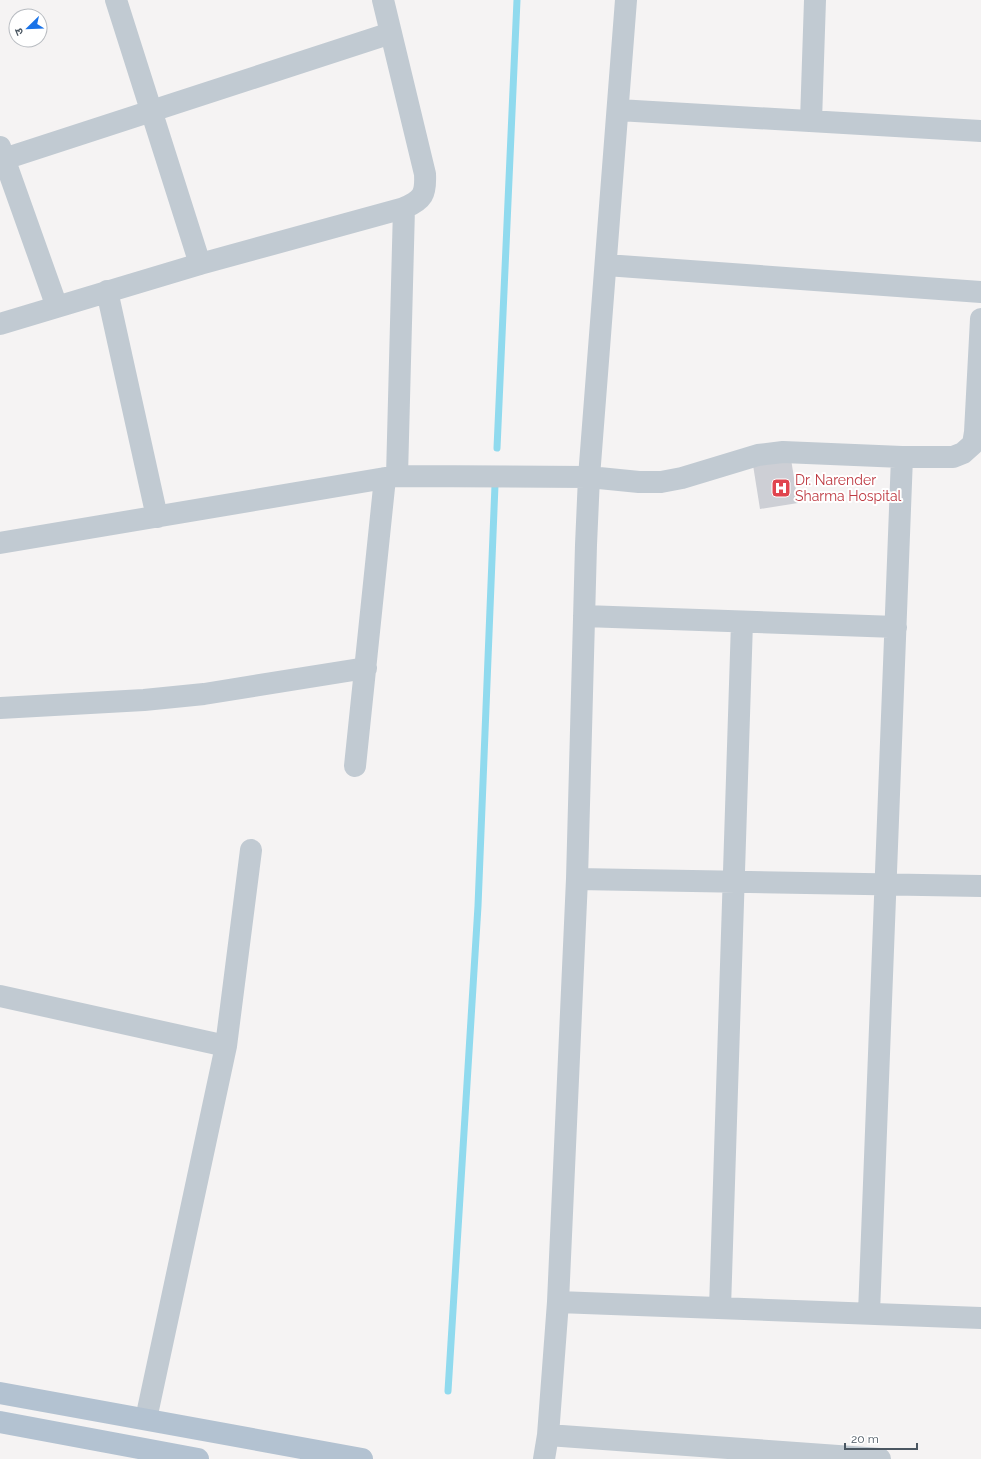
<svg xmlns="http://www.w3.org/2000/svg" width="981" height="1459" viewBox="0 0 981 1459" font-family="Raleway,'Noto Sans Devanagari',sans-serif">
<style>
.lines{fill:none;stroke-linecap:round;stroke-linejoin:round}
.stream{stroke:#90daee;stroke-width:7}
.building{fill:#cdcfd5}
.minor{stroke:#c1cad2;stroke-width:22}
.primary{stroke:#b3c2d1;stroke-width:22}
.labels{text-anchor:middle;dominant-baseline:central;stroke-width:4;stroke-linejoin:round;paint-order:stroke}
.health-label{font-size:14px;fill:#be3a42;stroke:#fff;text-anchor:start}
</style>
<rect width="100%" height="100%" fill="#f5f3f3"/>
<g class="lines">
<!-- stream -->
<path class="stream" d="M 497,448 L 517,0
M 448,1391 L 478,906 L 495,485"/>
</g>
<!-- building -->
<path class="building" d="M 791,459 L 798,503 L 760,509 L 753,465 Z"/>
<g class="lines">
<!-- minor -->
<path class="minor" d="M 116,0 L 200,264
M 383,0 L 425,174 C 426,194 423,200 404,208 L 397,476
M 618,110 L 981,131
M 811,121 L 815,0
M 0,147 L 57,307
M 4,159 L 391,33
M 606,265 L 981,292
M 107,291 L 157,517
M 0,324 L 200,264 L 404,208
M 0,543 L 397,476 L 589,477 L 639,482 L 661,482 L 682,478 L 758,455 L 783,452 L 902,457 L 953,457 L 963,453 L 973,444 L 975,432 L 981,319
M 584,616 L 896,627
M 0,708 L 144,700 L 204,694 L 366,668
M 355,766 L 385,478
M 577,879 L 981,886
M 0,996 L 226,1046
M 558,1302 L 981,1318
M 720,1308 L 742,622
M 869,1313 L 902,457
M 146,1419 L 226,1046 L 251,850
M 548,1435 L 880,1459
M 544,1459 L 548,1435 L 558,1302 L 577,879 L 586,545 L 589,477 L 626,0"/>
<!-- primary -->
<path class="primary" d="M 0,1393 L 362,1459
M 0,1422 L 198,1459"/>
</g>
<!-- icons -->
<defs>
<g id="hospital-square" transform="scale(1)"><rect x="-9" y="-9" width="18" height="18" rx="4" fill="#e0444e" stroke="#fff"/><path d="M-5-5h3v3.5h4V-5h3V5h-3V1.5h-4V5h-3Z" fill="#fff"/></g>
</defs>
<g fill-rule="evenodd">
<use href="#hospital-square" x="781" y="488"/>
</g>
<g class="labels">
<!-- health labels -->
<g class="health-label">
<text x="795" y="480">Dr. Narender<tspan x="795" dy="16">Sharma Hospital</tspan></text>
</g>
</g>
<!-- north arrow -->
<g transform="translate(28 28) rotate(247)"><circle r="19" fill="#ffffff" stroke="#b7bbc0"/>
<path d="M0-3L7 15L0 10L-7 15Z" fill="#1a73e8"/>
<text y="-6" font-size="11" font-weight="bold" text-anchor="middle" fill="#4a5661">उ</text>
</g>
<!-- scale -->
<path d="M845 1443v6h72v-6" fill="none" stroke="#4a5661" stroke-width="2"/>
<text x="851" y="1443" font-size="12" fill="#4a5661" stroke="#ffffff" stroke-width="3" paint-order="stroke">20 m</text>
</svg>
